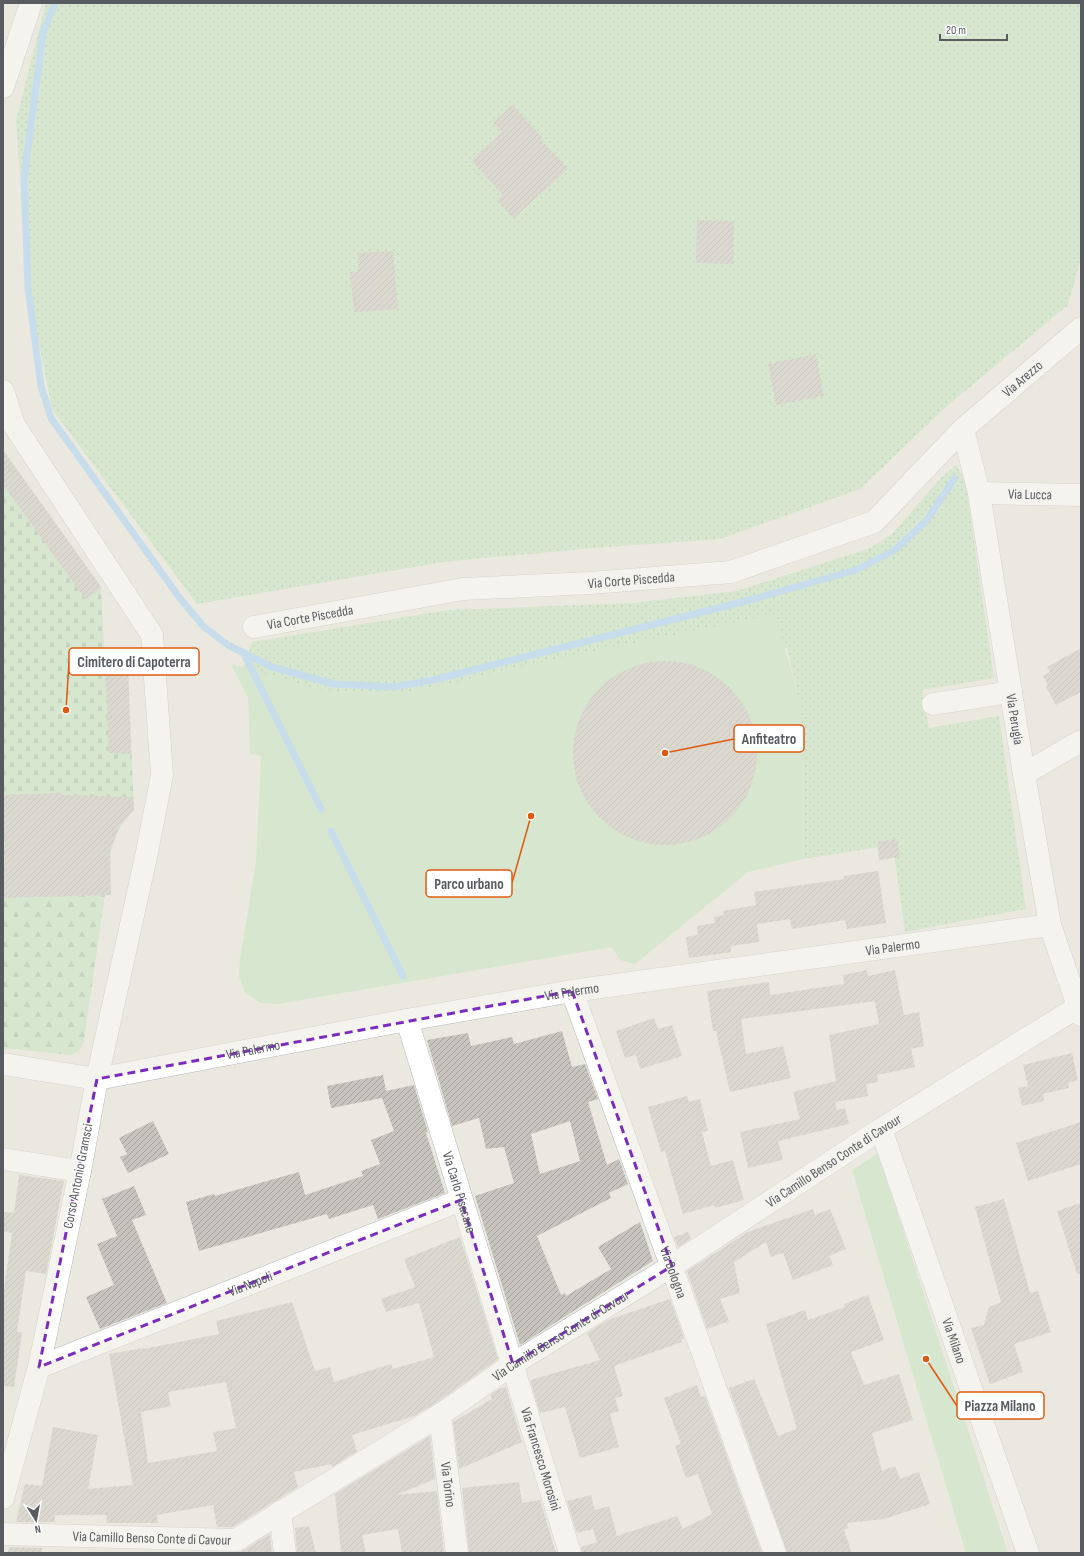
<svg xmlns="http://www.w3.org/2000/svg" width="1084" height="1556" viewBox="0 0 1084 1556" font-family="'Sofia Sans Condensed',sans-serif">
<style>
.grass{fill:url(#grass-dots)}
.forest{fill:url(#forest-firs)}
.cemetery{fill:url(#cemetery-stones)}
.green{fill:#bce3bd}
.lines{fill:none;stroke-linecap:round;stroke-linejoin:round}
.stream{stroke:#9ecffd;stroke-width:7}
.building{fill:url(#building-hatch);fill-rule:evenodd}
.minor-casing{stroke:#b5b7bc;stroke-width:23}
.minor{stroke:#fff;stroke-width:22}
.marked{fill:none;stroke:#7b2cbf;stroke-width:3;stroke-dasharray:8 5;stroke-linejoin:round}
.labels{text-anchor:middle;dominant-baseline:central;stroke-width:3;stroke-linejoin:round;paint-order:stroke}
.street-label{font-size:14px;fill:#585c60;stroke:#fff}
.leader{fill:none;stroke:#e15910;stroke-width:1.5}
.callout-dot{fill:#e15910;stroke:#fff;stroke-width:1.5}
.callout{fill:#fff;stroke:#e15910;stroke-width:1.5}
.callout-label{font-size:15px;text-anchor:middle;font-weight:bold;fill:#585c60}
</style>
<defs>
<pattern id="grass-dots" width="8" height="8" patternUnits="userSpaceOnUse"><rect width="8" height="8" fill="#bce3bd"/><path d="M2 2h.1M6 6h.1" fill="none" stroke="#9cbb9d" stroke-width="1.8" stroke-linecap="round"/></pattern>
<pattern id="forest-firs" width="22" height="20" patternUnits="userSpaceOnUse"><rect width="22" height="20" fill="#bce3bd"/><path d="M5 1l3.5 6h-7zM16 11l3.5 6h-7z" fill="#9cbb9d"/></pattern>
<pattern id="cemetery-stones" width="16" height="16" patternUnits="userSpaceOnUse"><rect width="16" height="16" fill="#bce3bd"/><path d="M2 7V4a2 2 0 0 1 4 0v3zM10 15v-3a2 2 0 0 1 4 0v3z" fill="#9cbb9d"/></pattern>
<pattern id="building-hatch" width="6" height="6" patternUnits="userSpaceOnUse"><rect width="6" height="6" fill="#c6c4bd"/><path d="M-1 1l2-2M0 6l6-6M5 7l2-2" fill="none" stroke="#a4a29d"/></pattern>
</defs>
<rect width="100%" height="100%" fill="#ebe9df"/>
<!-- grass -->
<path class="grass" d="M 46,3 L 1081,3 L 1081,258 L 1068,305 L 947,406 L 860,489 L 720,539 L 594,548 L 443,562 L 197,604 L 52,409 L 28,288 L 16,120 Z
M 956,465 L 965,479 L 994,678 L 922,690 L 929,728 L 999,716 L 1026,909 L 905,932 L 893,845 L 803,859 L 803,733 L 796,687 L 787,648 L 517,667 L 460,682 L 394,694 L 322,690 L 243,668 L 252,642 L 448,610 L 632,603 L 737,591 L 870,548 L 892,534 L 942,477 Z"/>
<!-- forest -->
<path class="forest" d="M 105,895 L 84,1041 L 79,1051 L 71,1055 L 3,1048 L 3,898 Z"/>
<!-- cemetery -->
<path class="cemetery" d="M 3,450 L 101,588 L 105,666 L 128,665 L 134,810 C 106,841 110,856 111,895 L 3,898 Z"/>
<!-- green -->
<path class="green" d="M 775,614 L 796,687 L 803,733 L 803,859 L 748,872 L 635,964 L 620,960 L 612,947 L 278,1004 L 261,1003 L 245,992 L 239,977 L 240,959 L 256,861 L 261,756 L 250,754 L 248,698 L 231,664 L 322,690 L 394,694 L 460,682 L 517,667 Z
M 878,1153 L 1008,1553 L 966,1553 L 852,1170 Z"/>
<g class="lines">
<!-- stream -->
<path class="stream" d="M 55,3 L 43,33 L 24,178 L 28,288 L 41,386 L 51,418 L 179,597 L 204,627 L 228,645 L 272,667 L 334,684 L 394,687 L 433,680 L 754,599 L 856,570 L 895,550 L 927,520 L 954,479
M 243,652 L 321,809
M 331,831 L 403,976"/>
</g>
<!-- building -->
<path class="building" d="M 512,105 L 543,138 L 541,140 L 568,169 L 514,218 L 497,200 L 503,195 L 471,160 L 502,132 L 493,122 Z
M 697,220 L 734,221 L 733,264 L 696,263 Z
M 393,251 L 398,309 L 354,312 L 350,272 L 359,271 L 358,253 Z
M 816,354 L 824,396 L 776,405 L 768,364 Z
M 3,450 L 102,588 L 85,599 L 3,484 Z
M 1081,648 L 1081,692 L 1056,705 L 1046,687 L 1048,685 L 1043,676 L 1050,672 L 1047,667 Z
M573 753a92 92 0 1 1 184 0a92 92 0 1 1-184 0Z
M 128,665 L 131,754 L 109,753 L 105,666 Z
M 62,793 L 62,795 L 133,797 L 134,810 L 120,825 L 110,851 L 111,895 L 4,898 L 5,845 L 3,795 Z
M 897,839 L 900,857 L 879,860 L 877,842 Z
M 878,871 L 886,923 L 847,929 L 845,920 L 792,929 L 790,919 L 757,924 L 759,942 L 731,946 L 731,952 L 689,958 L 686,937 L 698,935 L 697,926 L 715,923 L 714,917 L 724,915 L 723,911 L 756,905 L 754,892 L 844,879 L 844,876 Z
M 867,970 L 868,976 L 895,970 L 904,1015 L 919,1012 L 924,1046 L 911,1049 L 915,1067 L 877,1075 L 878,1082 L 866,1084 L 868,1096 L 835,1102 L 837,1110 L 845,1108 L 849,1124 L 778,1141 L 783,1160 L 748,1168 L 740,1132 L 800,1119 L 793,1092 L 836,1081 L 829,1035 L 879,1024 L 875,1001 L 741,1019 L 746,1054 L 783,1046 L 791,1078 L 730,1092 L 716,1031 L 713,1031 L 707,991 L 769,982 L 770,995 L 844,984 L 843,975 Z
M 654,1018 L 658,1029 L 672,1025 L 682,1056 L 640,1069 L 636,1055 L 625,1058 L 616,1031 Z
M 562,1031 L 572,1067 L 585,1064 L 598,1099 L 588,1102 L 607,1165 L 619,1159 L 628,1184 L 609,1193 L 611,1198 L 537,1236 L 561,1295 L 565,1293 L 566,1296 L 611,1269 L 598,1247 L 640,1222 L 653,1261 L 520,1345 L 475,1196 L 514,1183 L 504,1147 L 486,1149 L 479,1118 L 452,1126 L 427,1040 L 468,1033 L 471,1046 L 512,1037 L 514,1044 ZM 570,1121 L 580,1161 L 540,1174 L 531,1134 Z
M 1072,1053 L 1078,1080 L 1068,1083 L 1069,1088 L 1043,1094 L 1044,1101 L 1022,1106 L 1018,1088 L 1028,1086 L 1023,1065 Z
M 383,1075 L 386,1091 L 414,1085 L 428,1132 L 426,1133 L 445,1193 L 378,1219 L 373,1205 L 329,1219 L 327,1214 L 199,1251 L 186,1202 L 214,1194 L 215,1196 L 299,1172 L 305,1195 L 363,1176 L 361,1171 L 380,1164 L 371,1140 L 394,1131 L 382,1098 L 331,1108 L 327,1086 Z
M 687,1096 L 689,1102 L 700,1099 L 708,1131 L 702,1132 L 711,1166 L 733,1160 L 744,1200 L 715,1208 L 714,1205 L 683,1214 L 665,1151 L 661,1152 L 648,1107 Z
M 153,1121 L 169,1154 L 128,1173 L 120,1157 L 127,1154 L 119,1138 Z
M 1081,1122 L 1081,1164 L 1028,1181 L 1016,1143 Z
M 19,1175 L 64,1181 L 46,1274 L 26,1271 L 17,1332 L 22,1332 L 14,1387 L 3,1386 L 3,1296 L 12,1233 L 3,1231 L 3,1212 L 14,1213 Z
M 134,1186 L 146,1215 L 132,1220 L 167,1303 L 100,1329 L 86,1297 L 114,1285 L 97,1244 L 117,1236 L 102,1199 Z
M 1004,1199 L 1030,1293 L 1038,1291 L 1051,1332 L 1014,1344 L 1023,1372 L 990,1384 L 971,1328 L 984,1325 L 989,1307 L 1001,1302 L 975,1207 Z
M 1081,1203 L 1081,1273 L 1077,1274 L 1057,1211 Z
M 813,1209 L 815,1215 L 830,1209 L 846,1249 L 829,1256 L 833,1265 L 793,1280 L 783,1253 L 771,1257 L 766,1242 L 734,1262 L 740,1293 L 720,1299 L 729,1321 L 707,1329 L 687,1271 L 748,1232 Z
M 688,1232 L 691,1239 L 678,1247 L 674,1237 Z
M 460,1237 L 498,1359 L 433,1405 L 414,1416 L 352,1435 L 357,1451 L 332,1467 L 331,1464 L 294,1472 L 298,1487 L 233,1527 L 217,1527 L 213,1505 L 157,1515 L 158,1523 L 106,1523 L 107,1515 L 55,1515 L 55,1522 L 16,1522 L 25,1484 L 42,1486 L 53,1427 L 98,1435 L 88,1489 L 133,1485 L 109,1354 L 144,1348 L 144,1349 L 219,1334 L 216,1321 L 292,1302 L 315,1371 L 330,1367 L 334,1382 L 391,1364 L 393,1369 L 434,1357 L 419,1303 L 386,1312 L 381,1299 L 415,1287 L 404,1259 ZM 226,1382 L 236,1428 L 213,1432 L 217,1451 L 148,1463 L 141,1412 L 171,1406 L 168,1392 Z
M 868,1295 L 884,1340 L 851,1352 L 864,1385 L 899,1374 L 913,1420 L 872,1433 L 882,1471 L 895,1466 L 900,1479 L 919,1472 L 930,1504 L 884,1519 L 847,1523 L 848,1528 L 844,1530 L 852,1553 L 787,1553 L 729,1388 L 754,1379 L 778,1436 L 797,1429 L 766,1324 L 805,1310 L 808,1320 L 845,1307 L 844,1304 Z
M 670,1299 L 684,1338 L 681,1340 L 682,1342 L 614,1366 L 623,1396 L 615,1398 L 619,1411 L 610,1414 L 619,1447 L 580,1458 L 565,1407 L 540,1413 L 530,1380 L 600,1360 L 587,1333 L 608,1320 Z
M 697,1385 L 701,1397 L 705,1396 L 762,1553 L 582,1553 L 581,1547 L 597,1542 L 593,1529 L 577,1533 L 567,1501 L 591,1495 L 595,1510 L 609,1506 L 617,1536 L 677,1516 L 683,1529 L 712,1514 L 698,1474 L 686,1478 L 675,1446 L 681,1444 L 664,1398 Z
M 506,1387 L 522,1442 L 459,1469 L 453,1422 L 492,1399 L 490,1395 L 499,1389 Z
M 430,1436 L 435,1479 L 396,1495 L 437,1491 L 444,1553 L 402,1553 L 398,1529 L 362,1535 L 366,1553 L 341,1553 L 335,1494 Z
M 519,1482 L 522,1503 L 540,1500 L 556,1553 L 469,1553 L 462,1488 Z
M 309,1526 L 316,1553 L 297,1553 L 295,1528 Z
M 270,1534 L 272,1553 L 222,1553 L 242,1551 Z
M 9,1547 L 42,1548 L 42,1553 L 8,1553 Z"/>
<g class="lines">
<!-- minor casing -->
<g class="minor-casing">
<g id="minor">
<path d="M 3,87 L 31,3"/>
<path d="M 3,391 L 14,425 L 152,635 L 162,775 L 147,852 L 97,1079 L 80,1171 L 39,1367 L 3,1498"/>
<path id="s1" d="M 963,429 L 979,493 L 1024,774 L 1050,925 L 1081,1015"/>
<path id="s2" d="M 979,493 L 1081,495"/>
<path id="s3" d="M 254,627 L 463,589 L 590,583 L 731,572 L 874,522 L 963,429 L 1081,328"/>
<path d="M 933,704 L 1011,692"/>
<path d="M 1024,774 L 1081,741"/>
<path id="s4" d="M 572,991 L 775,1553"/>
<path id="s5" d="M 407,1020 L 570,1553"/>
<path id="s6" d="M 3,1064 L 97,1079 L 407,1020 L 572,991 L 1050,925"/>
<path id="s7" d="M 881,1129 L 1028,1553"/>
<path d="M 3,1159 L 80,1171"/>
<path id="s8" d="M 39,1367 L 461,1200"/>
<path id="s9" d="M 440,1415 L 457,1553"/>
<path d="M 280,1512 L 285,1553"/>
<path id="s10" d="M 3,1534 L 236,1540 L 440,1415 L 513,1364 L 672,1266 L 881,1129 L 1081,1005"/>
</g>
</g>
<!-- minor -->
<use href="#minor" class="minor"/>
</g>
<!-- marked area -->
<path d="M0 0H1084V1556H0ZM 572,991 L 672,1266 L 513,1364 L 461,1200 L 39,1367 L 97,1079 Z" fill="#ebe9df" fill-opacity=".55" fill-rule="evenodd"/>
<path class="marked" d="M 572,991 L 672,1266 L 513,1364 L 461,1200 L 39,1367 L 97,1079 Z"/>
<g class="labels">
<!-- street labels -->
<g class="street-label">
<text stroke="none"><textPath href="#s3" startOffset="839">Via Arezzo</textPath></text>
<text stroke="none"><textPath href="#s2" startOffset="51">Via Lucca</textPath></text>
<text stroke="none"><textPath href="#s3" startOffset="381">Via Corte Piscedda</textPath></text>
<text stroke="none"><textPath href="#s3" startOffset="57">Via Corte Piscedda</textPath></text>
<text stroke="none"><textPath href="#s1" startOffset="295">Via Perugia</textPath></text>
<text stroke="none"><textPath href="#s6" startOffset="902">Via Palermo</textPath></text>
<text stroke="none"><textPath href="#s6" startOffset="578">Via Palermo</textPath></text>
<text stroke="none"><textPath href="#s6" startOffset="254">Via Palermo</textPath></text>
<text stroke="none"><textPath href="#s10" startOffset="941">Via Camillo Benso Conte di Cavour</textPath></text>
<text transform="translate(78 1176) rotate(-79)">Corso Antonio Gramsci</text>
<text stroke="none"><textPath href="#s5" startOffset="180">Via Carlo Pisacane</textPath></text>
<text stroke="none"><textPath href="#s4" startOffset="299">Via Bologna</textPath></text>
<text stroke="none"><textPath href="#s8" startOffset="227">Via Napoli</textPath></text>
<text stroke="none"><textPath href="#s10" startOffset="617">Via Camillo Benso Conte di Cavour</textPath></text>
<text stroke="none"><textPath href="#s7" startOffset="224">Via Milano</textPath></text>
<text stroke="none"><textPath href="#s5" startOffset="459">Via Francesco Morosini</textPath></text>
<text stroke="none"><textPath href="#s9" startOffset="70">Via Torino</textPath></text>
<text stroke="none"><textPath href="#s10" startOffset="149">Via Camillo Benso Conte di Cavour</textPath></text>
</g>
</g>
<!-- callouts -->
<path class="leader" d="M66 710L69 662M665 753L734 739M531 816L512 883M926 1359L957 1406"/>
<g class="callout-dot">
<circle cx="66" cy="710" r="4"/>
<circle cx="665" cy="753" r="4"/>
<circle cx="531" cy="816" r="4"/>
<circle cx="926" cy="1359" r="4"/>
</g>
<g class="callout">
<rect x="69" y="648" width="130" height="27" rx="4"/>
<rect x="734" y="725" width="70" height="27" rx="4"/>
<rect x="426" y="870" width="86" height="27" rx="4"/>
<rect x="957" y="1392" width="87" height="27" rx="4"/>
</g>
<g class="callout-label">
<text x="134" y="667">Cimitero di Capoterra</text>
<text x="769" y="744">Anfiteatro</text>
<text x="469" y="889">Parco urbano</text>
<text x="1000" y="1411">Piazza Milano</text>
</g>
<!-- border -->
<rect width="1084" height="1556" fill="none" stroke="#585c60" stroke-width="8"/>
<!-- north arrow -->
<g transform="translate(36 1520) rotate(169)" stroke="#ffffff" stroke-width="3" paint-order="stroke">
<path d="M0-3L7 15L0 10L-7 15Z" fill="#585c60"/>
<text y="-6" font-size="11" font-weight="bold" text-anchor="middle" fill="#585c60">N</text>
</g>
<!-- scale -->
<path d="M940 34v6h67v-6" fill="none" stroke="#585c60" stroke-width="2"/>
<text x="946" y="34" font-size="12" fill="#585c60" stroke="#ffffff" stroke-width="3" paint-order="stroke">20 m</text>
</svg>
